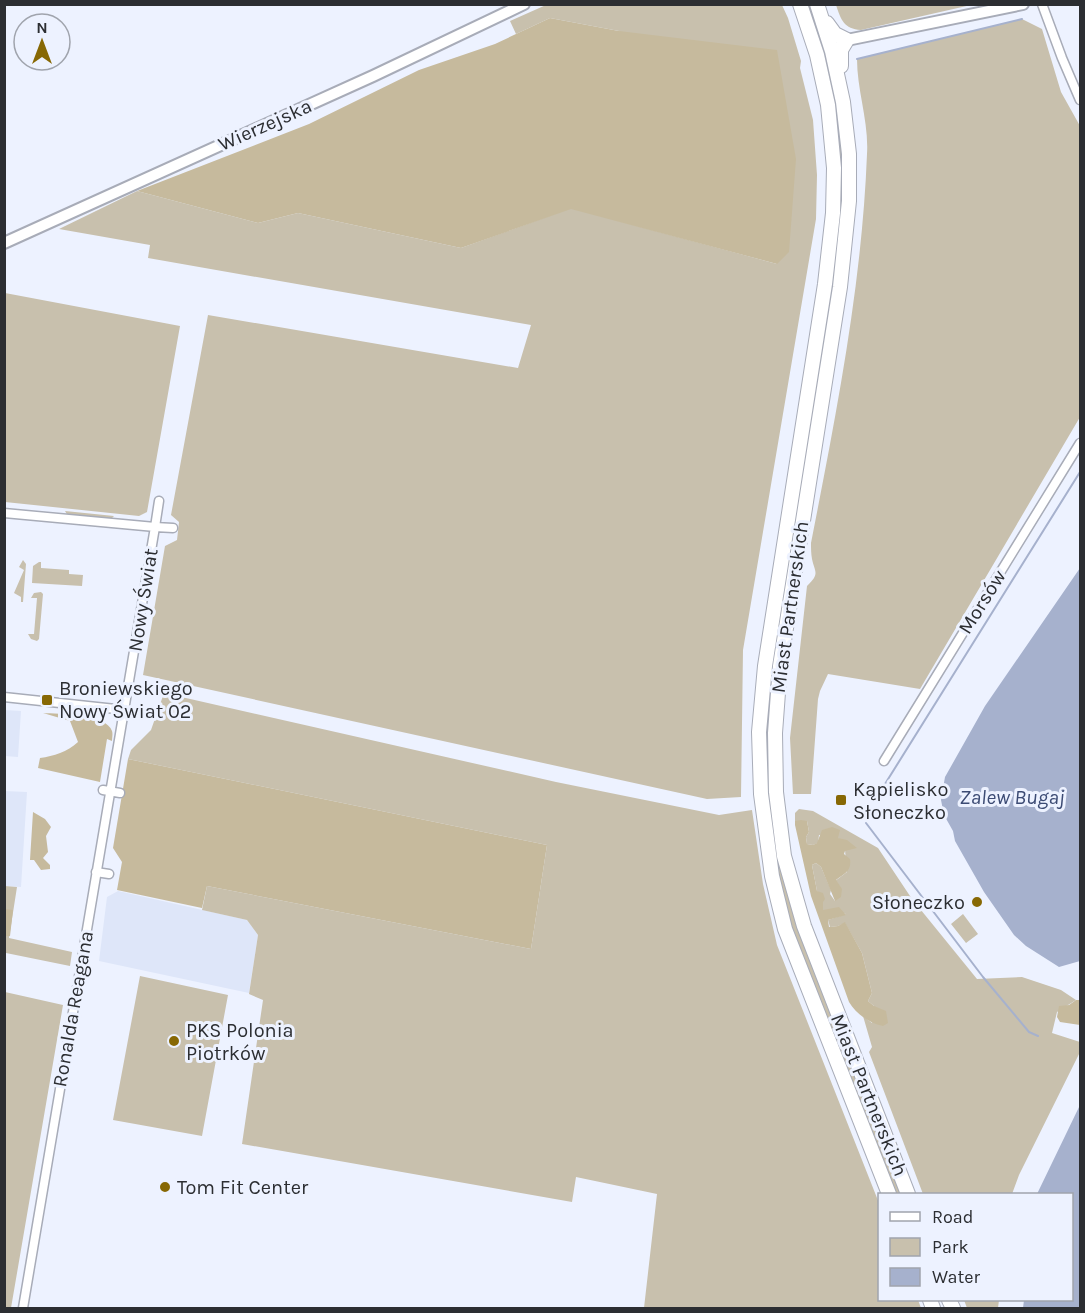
<svg xmlns="http://www.w3.org/2000/svg" width="1085" height="1313" viewBox="0 0 1085 1313" font-family="Karla,sans-serif">
<style>
.built{fill:#dee6f9}
.green{fill:#c8c0ad}
.forest{fill:#c6ba9d}
.water{fill:#a6b1cd}
.lines{fill:none;stroke-linecap:round;stroke-linejoin:round}
.stream{stroke:#a6b1cd;stroke-width:2}
.minor-casing{stroke:#a8acb8;stroke-width:11}
.tertiary-casing{stroke:#a8acb8;stroke-width:14}
.primary-casing{stroke:#a8acb8;stroke-width:16}
.minor{stroke:#fff;stroke-width:8}
.tertiary{stroke:#fff;stroke-width:10}
.primary{stroke:#fff;stroke-width:14}
.poi-dot{fill:#876804;stroke:#edf2ff;stroke-width:2}
.labels{text-anchor:middle;dominant-baseline:central;stroke-width:6;stroke-linejoin:round;paint-order:stroke}
.street-label{font-size:20px;fill:#2c2e32;stroke:#edf2ff}
.poi-label{font-size:20px;fill:#2c2e32;stroke:#edf2ff;text-anchor:start}
.water-label{font-size:21px;font-style:italic;fill:#3c4b74;stroke:#edf2ff}
</style>
<rect width="100%" height="100%" fill="#edf2ff"/>
<!-- built -->
<path class="built" d="M 4,710 L 21,711 L 18,757 L 5,756 Z
M 4,791 L 27,792 L 21,887 L 5,886 Z
M 118,891 L 247,920 L 258,935 L 249,993 L 99,961 L 107,897 Z"/>
<!-- green -->
<path class="green" d="M 546,5 L 782,5 L 788,18 L 801,61 L 800,68 L 813,120 L 817,175 L 816,219 L 743,650 L 741,797 L 707,799 L 143,675 L 165,546 L 177,540 L 179,522 L 171,515 L 208,315 L 518,368 L 531,325 L 148,258 L 150,245 L 59,229 L 137,191 L 258,223 L 298,213 L 461,248 L 571,208 L 777,264 L 619,31 L 550,18 L 516,34 L 510,21 Z
M 805,5 L 811,5 L 830,64 L 844,146 L 842,232 L 808,455 L 771,793 L 767,794 L 765,733 L 770,663 L 833,264 L 840,203 Z
M 836,5 L 836,4 L 971,5 L 861,30 C 844,29 841,20 836,5 Z
M 1022,19 L 1042,29 L 1061,92 L 1080,126 L 1080,417 L 920,689 L 828,674 L 820,691 L 818,699 L 811,794 L 793,794 L 790,738 L 807,586 C 820,573 815,573 812,559 C 811,554 811,548 811,543 C 836,415 862,285 867,154 C 869,122 857,91 857,59 Z
M 5,293 L 180,326 L 147,512 L 139,516 L 5,502 Z
M 65,511 L 114,516 L 110,520 L 68,516 Z
M 23,560 L 26,564 L 23,602 L 21,602 L 21,597 L 14,593 L 24,570 L 19,567 Z
M 39,562 L 41,562 L 41,568 L 69,570 L 69,574 L 83,575 L 82,586 L 32,583 L 33,566 Z
M 41,592 L 43,594 L 39,639 L 37,641 L 31,639 L 28,634 L 34,634 L 37,598 L 31,598 L 34,593 Z
M 164,693 L 556,782 L 719,815 L 752,810 L 763,884 L 777,945 L 879,1203 L 880,1300 L 918,1300 L 921,1308 L 644,1308 L 657,1194 L 576,1177 L 572,1202 L 242,1144 L 263,1000 L 249,994 L 258,935 L 247,920 L 202,910 L 207,886 L 531,949 L 547,845 L 128,759 L 131,750 L 151,730 Z
M 799,809 L 813,811 L 878,848 L 912,899 L 977,979 L 1022,977 L 1061,990 L 1076,1000 L 1057,1012 L 1052,1033 L 1080,1042 L 1080,1052 L 1019,1175 L 1012,1194 L 923,1194 L 869,1052 L 872,1047 L 863,1016 L 872,1023 L 874,1006 L 868,1001 L 872,993 L 862,953 L 845,923 L 838,926 L 830,927 L 828,920 L 846,914 L 823,910 L 823,902 L 817,891 L 812,865 L 816,863 L 821,867 L 831,890 L 830,894 L 835,901 L 835,881 L 847,872 L 845,850 L 838,838 L 838,834 L 819,835 L 818,843 L 813,845 L 807,844 L 806,837 L 809,832 L 807,821 L 795,821 L 795,813 Z
M 768,812 L 772,812 L 777,842 L 903,1194 L 895,1194 L 794,938 L 780,887 Z
M 5,886 L 17,887 L 9,938 L 72,952 L 70,966 L 6,953 L 5,958 Z
M 963,914 L 978,934 L 966,943 L 951,924 Z
M 140,976 L 228,995 L 202,1136 L 113,1120 Z
M 5,992 L 63,1005 L 11,1308 L 4,1308 Z
M 964,1300 L 999,1300 L 998,1308 L 967,1308 Z"/>
<!-- forest -->
<path class="forest" d="M 550,18 L 619,31 L 777,50 L 796,159 L 789,252 L 777,264 L 571,209 L 461,248 L 298,213 L 258,223 L 137,191 L 309,124 L 419,70 L 495,44 Z
M 43,713 C 58,714 107,714 112,731 C 113,734 112,738 112,741 L 107,739 L 100,782 L 38,768 L 40,758 C 54,756 67,752 78,742 L 70,721 Z
M 128,759 L 547,845 L 531,949 L 207,886 L 202,908 L 117,890 L 122,862 L 113,848 Z
M 33,812 L 45,819 L 51,827 L 46,836 L 48,852 L 43,858 L 50,865 L 50,869 L 41,870 L 34,860 L 30,860 Z
M 801,820 L 807,821 L 809,832 L 806,837 L 807,844 L 813,845 L 817,843 L 822,830 L 832,827 L 840,830 L 838,838 L 847,840 L 857,848 L 845,851 L 844,854 L 850,859 C 852,871 844,874 836,880 L 842,889 L 841,897 L 835,901 L 821,867 L 816,863 L 812,865 L 817,891 L 823,893 L 825,899 L 823,902 L 823,910 L 839,907 L 846,915 L 828,920 L 829,927 L 838,926 L 845,922 L 862,953 L 872,993 L 868,1001 L 874,1006 L 886,1011 L 888,1023 L 883,1026 C 869,1023 856,1014 849,1002 L 811,896 L 795,825 L 795,821 Z
M 5,909 L 13,910 L 10,936 L 5,936 Z
M 1076,1000 L 1080,1000 L 1080,1025 L 1060,1022 L 1057,1017 L 1059,1006 L 1069,1005 Z"/>
<!-- water -->
<path class="water" d="M 1080,568 L 1080,961 L 1059,967 L 1026,946 L 1014,935 L 984,892 L 955,841 L 953,831 L 944,815 L 941,800 L 945,777 L 985,706 Z
M 1080,1105 L 1080,1308 L 1023,1308 L 1024,1300 L 1072,1300 L 1072,1194 L 1037,1194 Z"/>
<g class="lines">
<!-- stream -->
<path class="stream" d="M 857,59 L 1022,19
M 875,800 L 1080,472
M 866,823 L 983,977 L 1029,1032 L 1038,1036"/>
<!-- minor casing -->
<g class="minor-casing">
<path id="minor" d="M 1042,4 L 1062,58 L 1080,100
M 159,501 L 155,527 L 173,528
M 4,513 L 155,527 L 23,1308
M 4,697 L 125,710
M 884,761 L 1080,443
M 103,790 L 120,793
M 96,872 L 109,874"/>
</g>
<!-- tertiary casing -->
<g class="tertiary-casing">
<path id="tertiary" d="M 847,40 L 1023,4
M 4,243 L 373,76 L 524,4"/>
</g>
<!-- primary casing -->
<g class="primary-casing">
<path id="primary" d="M 800,4 L 817,55 L 828,105 L 834,168 L 833,213 L 825,284 L 765,666 L 759,732 L 761,794 L 772,876 L 785,929 L 889,1194
M 817,4 L 832,51 L 843,102 L 849,154 L 849,201 L 840,287 L 780,666 L 775,733 L 776,792 L 784,856 L 804,926 L 908,1194
M 827,23 L 835,34 L 847,40 L 841,50 L 841,66
M 930,1300 L 933,1308
M 949,1300 L 953,1308"/>
</g>
<!-- minor -->
<use href="#minor" class="minor"/>
<!-- tertiary -->
<use href="#tertiary" class="tertiary"/>
<!-- primary -->
<use href="#primary" class="primary"/>
</g>
<!-- markers -->
<g class="poi-dot">
<rect x="41" y="694" width="12" height="12" rx="3"/>
<rect x="835" y="794" width="12" height="12" rx="3"/>
<circle cx="977" cy="902" r="6"/>
<circle cx="174" cy="1041" r="6"/>
<circle cx="165" cy="1187" r="6"/>
</g>
<g class="labels">
<!-- street labels -->
<g class="street-label">
<text transform="translate(265 125) rotate(-24)">Wierzejska</text>
<text transform="translate(143 600) rotate(-81)">Nowy Świat</text>
<text transform="translate(982 602) rotate(-58)">Morsów</text>
<text transform="translate(790 607) rotate(-82)">Miast Partnerskich</text>
<text transform="translate(73 1009) rotate(-80)">Ronalda Reagana</text>
<text transform="translate(869 1095) rotate(68)">Miast Partnerskich</text>
</g>
<!-- poi labels -->
<g class="poi-label">
<text x="59" y="688">Broniewskiego<tspan x="59" dy="23">Nowy Świat 02</tspan></text>
<text x="853" y="789">Kąpielisko<tspan x="853" dy="23">Słoneczko</tspan></text>
<text x="965" y="902" text-anchor="end">Słoneczko</text>
<text x="186" y="1030">PKS Polonia<tspan x="186" dy="23">Piotrków</tspan></text>
<text x="177" y="1187">Tom Fit Center</text>
</g>
<!-- water labels -->
<g class="water-label">
<text x="1012" y="797">Zalew Bugaj</text>
</g>
</g>
<!-- border -->
<rect width="1085" height="1313" fill="none" stroke="#2c2e32" stroke-width="12"/>
<!-- legend -->
<rect x="878" y="1193" width="195" height="108" fill="#edf2ff" stroke="#a0a4ad" stroke-width="1.5"/>
<rect x="890" y="1212" width="30" height="9" fill="#ffffff" stroke="#a0a4ad" stroke-width="1.5"/>
<text x="932" y="1223" font-size="18" fill="#2c2e32">Road</text>
<rect x="890" y="1238" width="30" height="18" fill="#c8c0ad" stroke="#a0a4ad" stroke-width="1.5"/>
<text x="932" y="1253" font-size="18" fill="#2c2e32">Park</text>
<rect x="890" y="1268" width="30" height="18" fill="#a6b1cd" stroke="#a0a4ad" stroke-width="1.5"/>
<text x="932" y="1283" font-size="18" fill="#2c2e32">Water</text>
<!-- north arrow -->
<g transform="translate(42 42)"><circle r="28" fill="#edf2ff" stroke="#a0a4ad" stroke-width="1.5"/>
<path d="M0-4.5L10 22L0 15L-10 22Z" fill="#876804"/>
<text y="-9" font-size="16" font-weight="bold" text-anchor="middle" fill="#2c2e32">N</text>
</g>
</svg>
